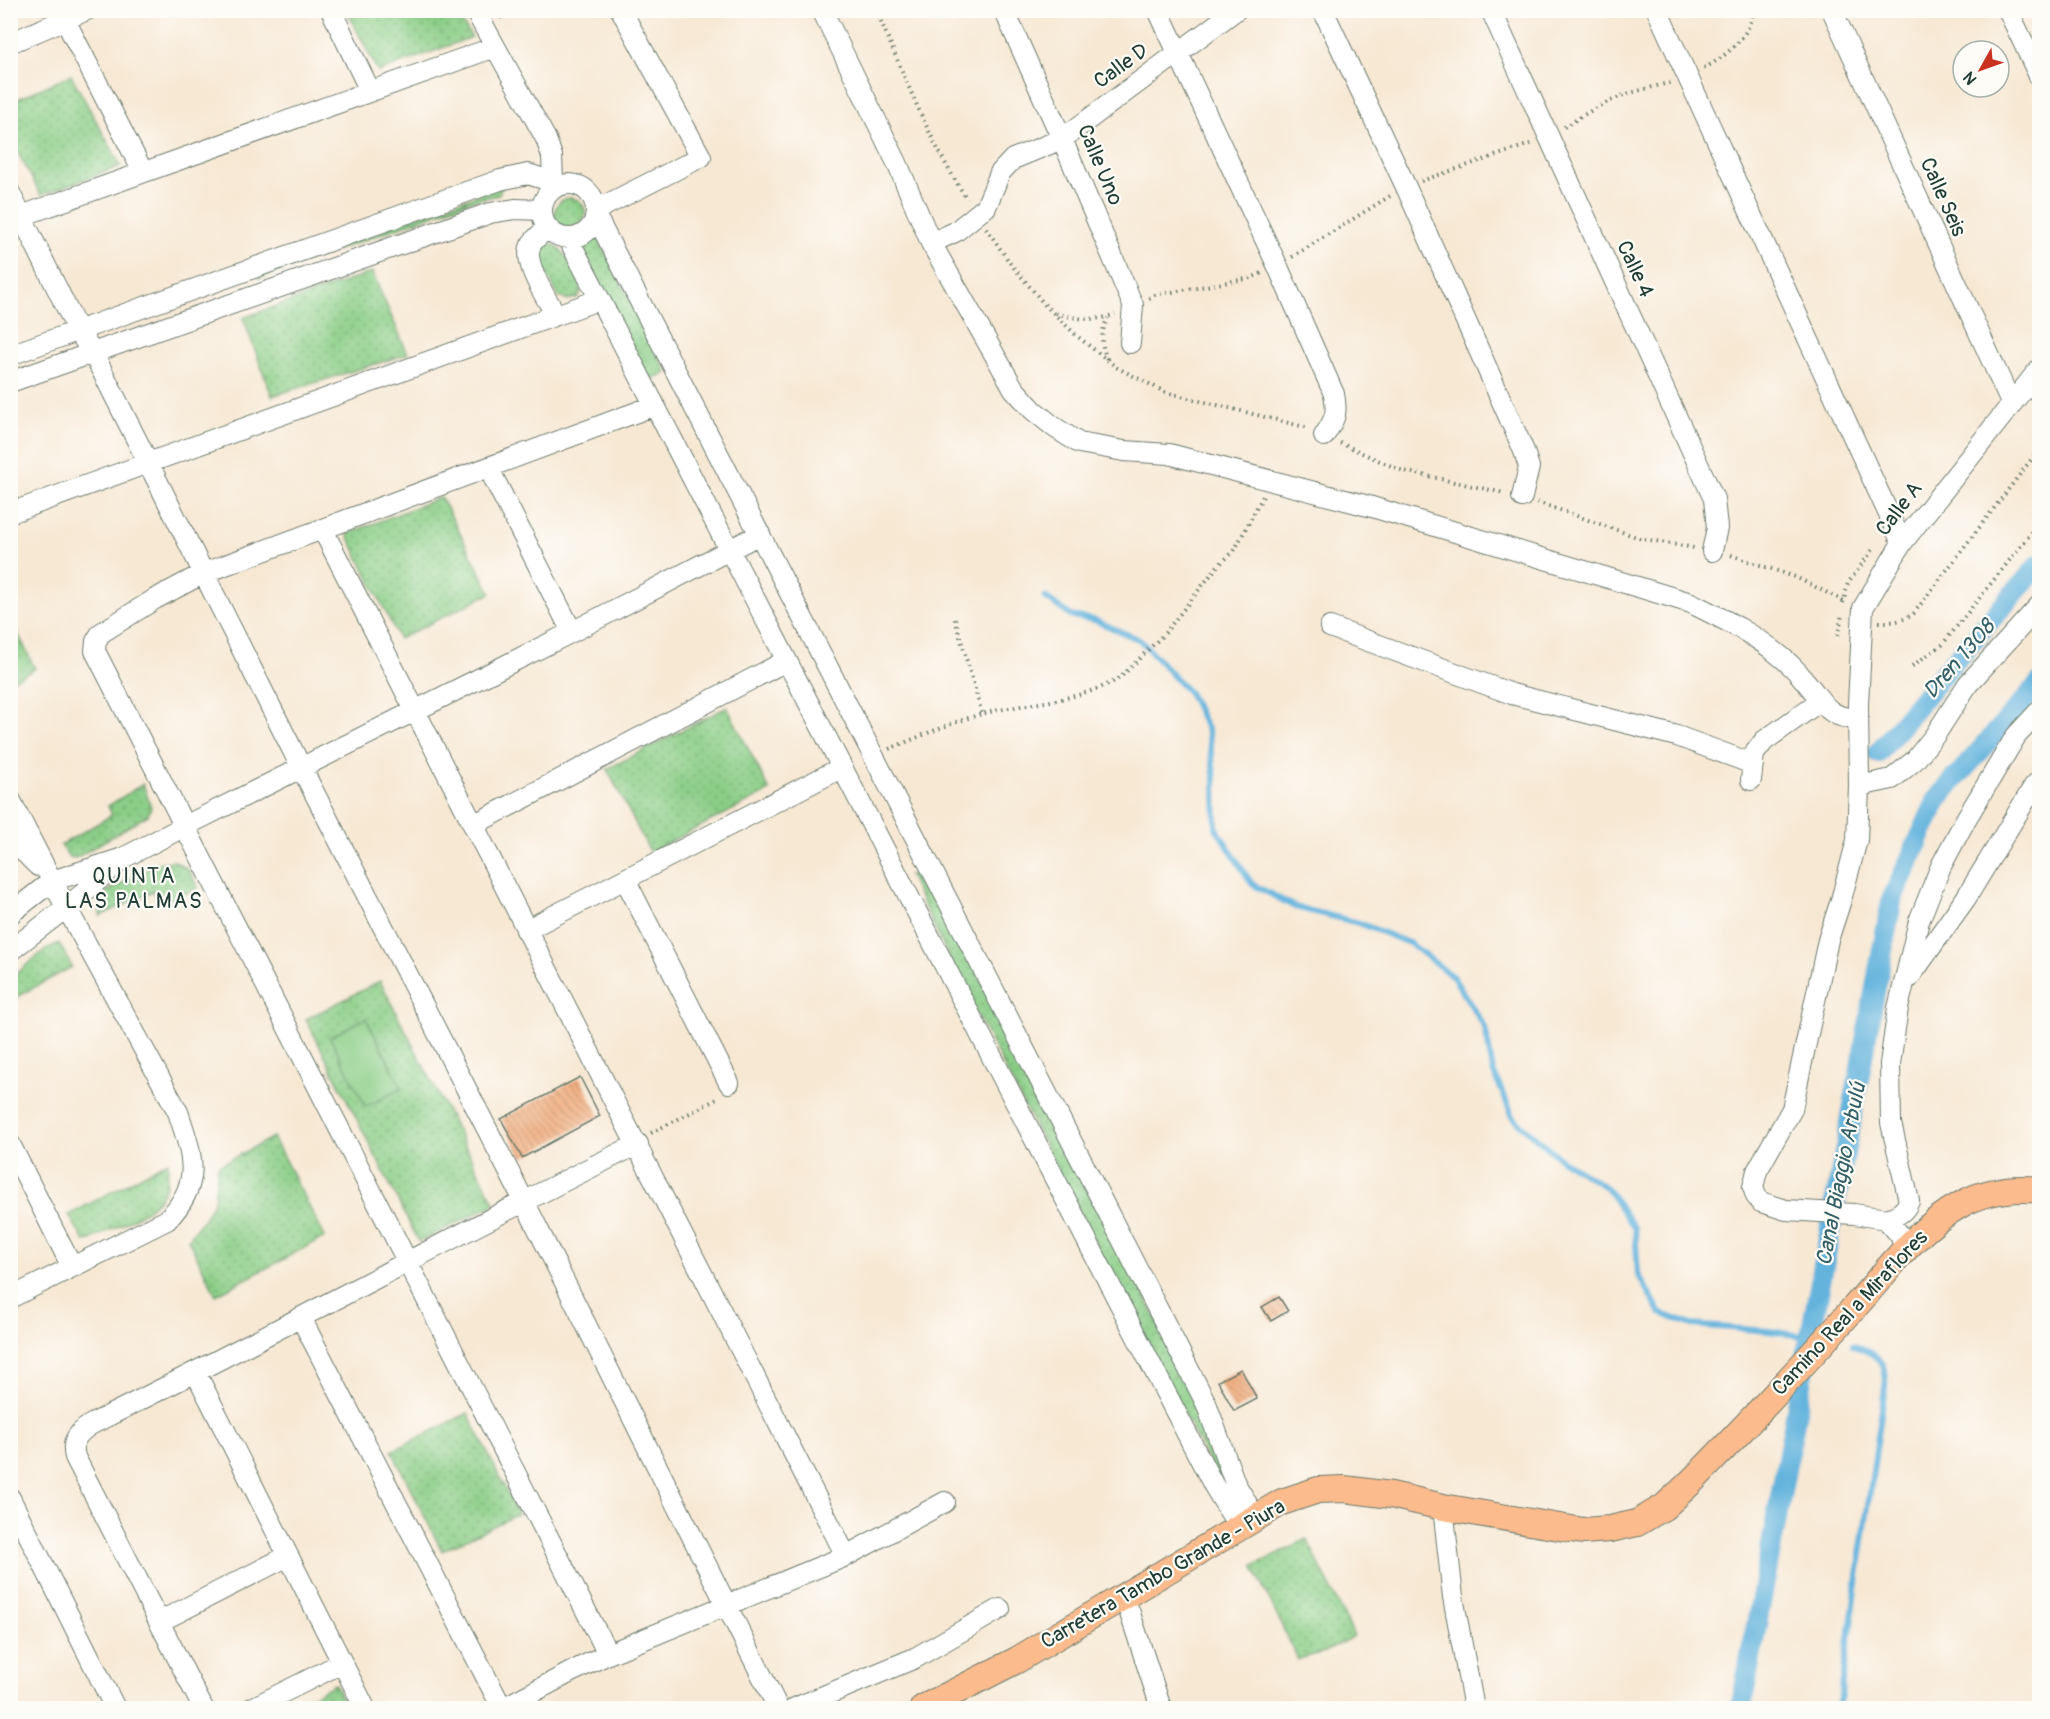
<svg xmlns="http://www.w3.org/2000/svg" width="2050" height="1719" viewBox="0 0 2050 1719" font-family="Pangolin,sans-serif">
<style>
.green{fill:url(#green-dots);stroke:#55865e;stroke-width:1.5}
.pitch{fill:#8bce87;stroke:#55865e;stroke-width:1.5}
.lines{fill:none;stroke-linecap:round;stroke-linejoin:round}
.stream{stroke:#63b3dd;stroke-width:6}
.canal{stroke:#63b3dd;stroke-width:21}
.building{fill:url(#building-back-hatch)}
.minor-casing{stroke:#6b796c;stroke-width:22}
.major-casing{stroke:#6b796c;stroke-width:28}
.path{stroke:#6b796c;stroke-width:4;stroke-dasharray:1.5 4.5;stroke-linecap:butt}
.minor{stroke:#fff;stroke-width:20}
.major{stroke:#fbbb8c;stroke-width:26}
.labels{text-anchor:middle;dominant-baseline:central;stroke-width:4.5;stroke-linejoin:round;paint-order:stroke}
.street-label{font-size:21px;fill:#1f3d34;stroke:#fdfcf7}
.water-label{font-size:22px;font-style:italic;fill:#336067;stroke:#fdfcf7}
.neighbourhood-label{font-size:22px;letter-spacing:1.5px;fill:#1f3d34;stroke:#fdfcf7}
</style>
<defs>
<pattern id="green-dots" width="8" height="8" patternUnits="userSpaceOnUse" patternTransform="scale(1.5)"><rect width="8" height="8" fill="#8bce87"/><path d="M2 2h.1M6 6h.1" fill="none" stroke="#71a86f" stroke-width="1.8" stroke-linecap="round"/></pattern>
<pattern id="building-back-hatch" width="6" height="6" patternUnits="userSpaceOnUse" patternTransform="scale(1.5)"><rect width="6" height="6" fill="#f1ac7b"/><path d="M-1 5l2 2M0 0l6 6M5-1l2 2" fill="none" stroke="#c38d66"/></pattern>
</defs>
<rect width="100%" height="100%" fill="#fdfcf7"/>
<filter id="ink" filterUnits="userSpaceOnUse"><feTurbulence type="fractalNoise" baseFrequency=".0167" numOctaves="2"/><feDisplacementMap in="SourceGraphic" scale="12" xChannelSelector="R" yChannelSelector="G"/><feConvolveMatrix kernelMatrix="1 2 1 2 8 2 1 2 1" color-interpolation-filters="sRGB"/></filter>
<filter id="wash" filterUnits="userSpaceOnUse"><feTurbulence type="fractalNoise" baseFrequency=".008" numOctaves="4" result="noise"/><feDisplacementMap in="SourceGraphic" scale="24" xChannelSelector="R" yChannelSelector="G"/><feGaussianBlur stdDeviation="1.35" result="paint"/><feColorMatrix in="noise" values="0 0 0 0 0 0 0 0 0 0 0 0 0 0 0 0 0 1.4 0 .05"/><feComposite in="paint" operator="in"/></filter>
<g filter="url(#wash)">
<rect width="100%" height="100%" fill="#f7e8d4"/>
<!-- green -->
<path class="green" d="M 347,11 L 454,11 L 472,37 L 378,72 Z
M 71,75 L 121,166 L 41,195 L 11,140 L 11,102 Z
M 503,186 L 498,195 L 470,201 L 259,279 L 256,271 Z
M555 213a15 15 0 1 1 30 0a15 15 0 1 1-30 0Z
M 592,235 L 597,235 L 667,373 L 650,379 L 581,247 L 582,241 Z
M 548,243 C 564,245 579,277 582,291 L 577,298 L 566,300 L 559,297 L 542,265 L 540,249 Z
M 372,272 L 408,354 L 272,396 L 243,318 Z
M 441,497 L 491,593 L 399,639 L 347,534 Z
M 11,619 L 35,669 L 11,681 L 10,681 Z
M 727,707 L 770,791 L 650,852 L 607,769 Z
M 143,784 L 151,807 L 148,815 L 76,858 L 69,857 L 61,845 L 112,815 L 108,806 Z
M 174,861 L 188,869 L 198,888 L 160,904 L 153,891 L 100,916 L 100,901 L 106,892 L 157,863 Z
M 916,874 L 942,905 L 1200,1403 L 1227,1483 L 1221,1485 L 973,1007 L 909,875 Z
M 59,943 L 72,967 L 11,1000 L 11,978 L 46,949 Z
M 380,981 L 495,1204 L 419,1242 L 306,1019 Z
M 273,1137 L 325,1237 L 216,1295 L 188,1239 L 205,1217 L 214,1200 L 218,1166 Z
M 168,1161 C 168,1172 168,1184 162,1194 C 150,1215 111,1229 90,1240 L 84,1241 L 69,1215 Z
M 468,1413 L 518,1514 L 442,1551 L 392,1451 Z
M 1307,1539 L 1354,1636 L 1325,1652 L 1298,1659 L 1253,1566 Z
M 335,1684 L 346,1708 L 290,1708 Z"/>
<!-- pitch -->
<path class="pitch" d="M 366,1018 L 402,1088 L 366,1107 L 330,1037 Z"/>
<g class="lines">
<!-- stream -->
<path class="stream" d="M 1045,597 L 1071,616 L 1094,620 L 1140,640 L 1190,694 L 1208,731 L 1215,780 L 1216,828 L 1252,884 L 1295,907 L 1359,923 L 1411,944 L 1453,977 L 1485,1027 L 1493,1071 L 1514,1119 L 1562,1160 L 1607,1188 L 1635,1229 L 1638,1274 L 1660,1313 L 1692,1325 L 1769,1331 L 1815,1338
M 1837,1708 L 1841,1695 L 1886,1380 C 1885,1360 1871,1350 1853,1346"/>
<!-- canal -->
<path class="canal" d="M 1878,753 L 1948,668 L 2040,564
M 1741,1708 L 1892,899 L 1938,798 L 2040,683"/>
</g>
<g id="blocks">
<!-- building -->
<path class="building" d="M 580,1077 L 600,1116 L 522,1158 L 501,1119 Z
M 1279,1297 L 1288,1311 L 1271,1321 L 1262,1307 Z
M 1241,1369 L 1257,1399 L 1234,1411 L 1218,1381 Z"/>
</g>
</g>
<g filter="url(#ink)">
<use href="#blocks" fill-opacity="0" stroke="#6b796c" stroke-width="1.5"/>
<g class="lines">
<!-- minor casing -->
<g class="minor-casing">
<path id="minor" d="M 331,10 L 370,91
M 475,10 L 546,139 L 552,156 L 553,181
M 822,10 L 897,163 L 931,243 L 1014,389 L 1033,410 L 1054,427 L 1079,443 L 1124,451 L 1169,454 L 1372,507 L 1691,603 C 1721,618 1753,633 1779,655 C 1788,662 1798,672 1805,681 C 1824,702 1826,718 1858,719
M 1004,10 L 1062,139 L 1133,305 L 1130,343
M 1158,10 L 1278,267 L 1334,394 C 1338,414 1335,419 1324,436
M 1323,10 L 1406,187 L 1524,451 L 1529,467 L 1522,497
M 1491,10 L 1714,499 L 1717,528 L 1712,551
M 1657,10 L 1902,543
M 1832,10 L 2011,403
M 2008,10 L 2040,78
M 65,20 L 143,172
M 10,43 L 87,10
M542 211a27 27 0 1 1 54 0a27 27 0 1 1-54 0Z
M 10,193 L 78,331 L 93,353 L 302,769 L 524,1201 L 778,1708
M 596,210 L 701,157 L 621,10
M 596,216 L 1206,1403 L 1235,1483 L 1255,1517
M 10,220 L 495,47
M 547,228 C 542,233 534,239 531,245 C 522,263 547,299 556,315
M 568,238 L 1214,1486 L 1239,1527
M 931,243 L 955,232 L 986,207 L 1000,173 L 1013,159 L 1062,139 L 1236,10
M 10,355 L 500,180 L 528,174 L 563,185
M 10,382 L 490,213 L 515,209 L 542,210
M 489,469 L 572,632
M 10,513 L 598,300
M 323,530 C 497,872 673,1213 846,1556
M 1330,627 L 1512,694 L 1677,736 L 1753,764
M 1751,780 L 1754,754 L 1764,741 L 1820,701
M 1859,786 L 1892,779 L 1915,760 L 1935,735 L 1968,684 L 2040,605
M 10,799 L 52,881 L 178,1112 C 193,1157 203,1183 167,1220 L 10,1298
M 473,825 L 786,661
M 10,838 L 38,866
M 625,879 L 729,1083
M 10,914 L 52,881 L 123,858 L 191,823 L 572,632 L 760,534
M 526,930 L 841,768
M 10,951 L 67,907 L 117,864
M 1909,978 L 1966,898 L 2034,786 L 2040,780
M 10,1144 L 72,1267
M 1886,1219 C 1897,1216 1905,1212 1909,1201 L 1891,1123 L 1890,1064 L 1898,1008 L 1919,921 L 1941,866 L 1966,819 L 2016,736 L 2040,710
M 1905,1249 L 1900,1235 L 1886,1219 L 1854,1214 L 1786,1210 L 1761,1202 L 1756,1196 L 1753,1187 L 1757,1171 L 1792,1109 L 1828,940 L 1841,900 L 1857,840 L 1859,786 L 1858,704 L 1863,608 L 1902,543 L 2040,368
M 301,1318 L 502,1708
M 196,1373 L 365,1708
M 10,1498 L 115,1708
M 1443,1507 L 1453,1597 L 1474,1708
M 1124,1595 L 1161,1708
M 159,1622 L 288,1556
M 608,1654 L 95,651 L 96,641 L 101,633 L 155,599 L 204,573 L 653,406
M 203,1708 L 75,1457 C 71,1441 77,1434 90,1425 C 274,1334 454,1235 638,1144
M 252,1708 L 342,1663
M 503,1708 L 573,1671 L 608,1654 L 846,1556 L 945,1502
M 795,1708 L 915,1658 L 1000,1609"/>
</g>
<!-- major casing -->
<g class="major-casing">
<path id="major" d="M 923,1708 L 1017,1660 L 1282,1502 L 1318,1490 L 1344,1489 L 1391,1495 L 1443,1507 L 1583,1531 L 1610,1529 L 1637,1523 L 1664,1507 L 1689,1484 C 1745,1428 1799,1369 1852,1310 C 1886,1273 1915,1230 1960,1205 C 1985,1191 2011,1187 2040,1190"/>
</g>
<!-- path -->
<path class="path" d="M 876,10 C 904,74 929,142 967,199
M 500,18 L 514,10
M 1704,68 C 1723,59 1753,34 1753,10
M 1564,127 L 1597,107 L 1626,94 L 1672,82
M 1421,181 L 1533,143
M 986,228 L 1010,263 L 1045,305 L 1077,336 L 1116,367 L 1165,392 L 1309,428
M 1292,257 L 1390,196
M 1149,298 L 1155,295 L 1251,278 L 1262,273
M 1056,313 C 1074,319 1097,322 1115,314
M 1107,359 C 1101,344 1100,333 1108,318
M 1340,443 L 1400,470 L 1504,493
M 1537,502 L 1639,538 L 1694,548
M 1731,555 L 1795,577 L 1844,601
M 1843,603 L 1848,583 L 1874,548
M 955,619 L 982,714
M 1879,622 C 1893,622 1902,622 1914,613 L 2040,448
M 1838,636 L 1842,614
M 1912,666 L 1942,645 L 2040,522
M 889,749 C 924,735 958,719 994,711 C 1037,702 1082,700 1120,678 L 1165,633 L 1217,567 L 1234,551 L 1263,496
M 651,1133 L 719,1098"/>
<!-- minor -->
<use href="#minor" class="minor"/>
<!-- major -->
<use href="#major" class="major"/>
</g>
</g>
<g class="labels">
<!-- street labels -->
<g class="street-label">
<text transform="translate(1121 66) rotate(-36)">Calle D</text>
<text transform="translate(1100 165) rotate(67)">Calle Uno</text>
<text transform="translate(1943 197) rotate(66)">Calle Seis</text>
<text transform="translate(1635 269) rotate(65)">Calle 4</text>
<text transform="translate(1899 509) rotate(-53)">Calle A</text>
<text transform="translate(1850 1313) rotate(-47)">Camino Real a Miraflores</text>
<text transform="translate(1163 1574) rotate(-30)">Carretera Tambo Grande - Piura</text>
</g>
<!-- water labels -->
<g class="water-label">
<text transform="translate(1959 659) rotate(-49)">Dren 1308</text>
<text transform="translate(1841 1174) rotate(-79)">Canal Biaggio Arbulú</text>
</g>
<!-- neighbourhood labels -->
<g class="neighbourhood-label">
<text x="134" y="876">QUINTA<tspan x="134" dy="25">LAS PALMAS</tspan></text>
</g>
</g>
<!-- margin -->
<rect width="2050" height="1719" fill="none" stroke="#fdfcf7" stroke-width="36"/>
<!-- north arrow -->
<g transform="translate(1981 69) rotate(230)"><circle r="28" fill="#fdfcf7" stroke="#a4b0a9" stroke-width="1.5"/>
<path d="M0-4.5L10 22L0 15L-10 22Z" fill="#c8321e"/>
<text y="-9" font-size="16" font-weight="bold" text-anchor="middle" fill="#1f3d34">N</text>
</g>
</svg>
